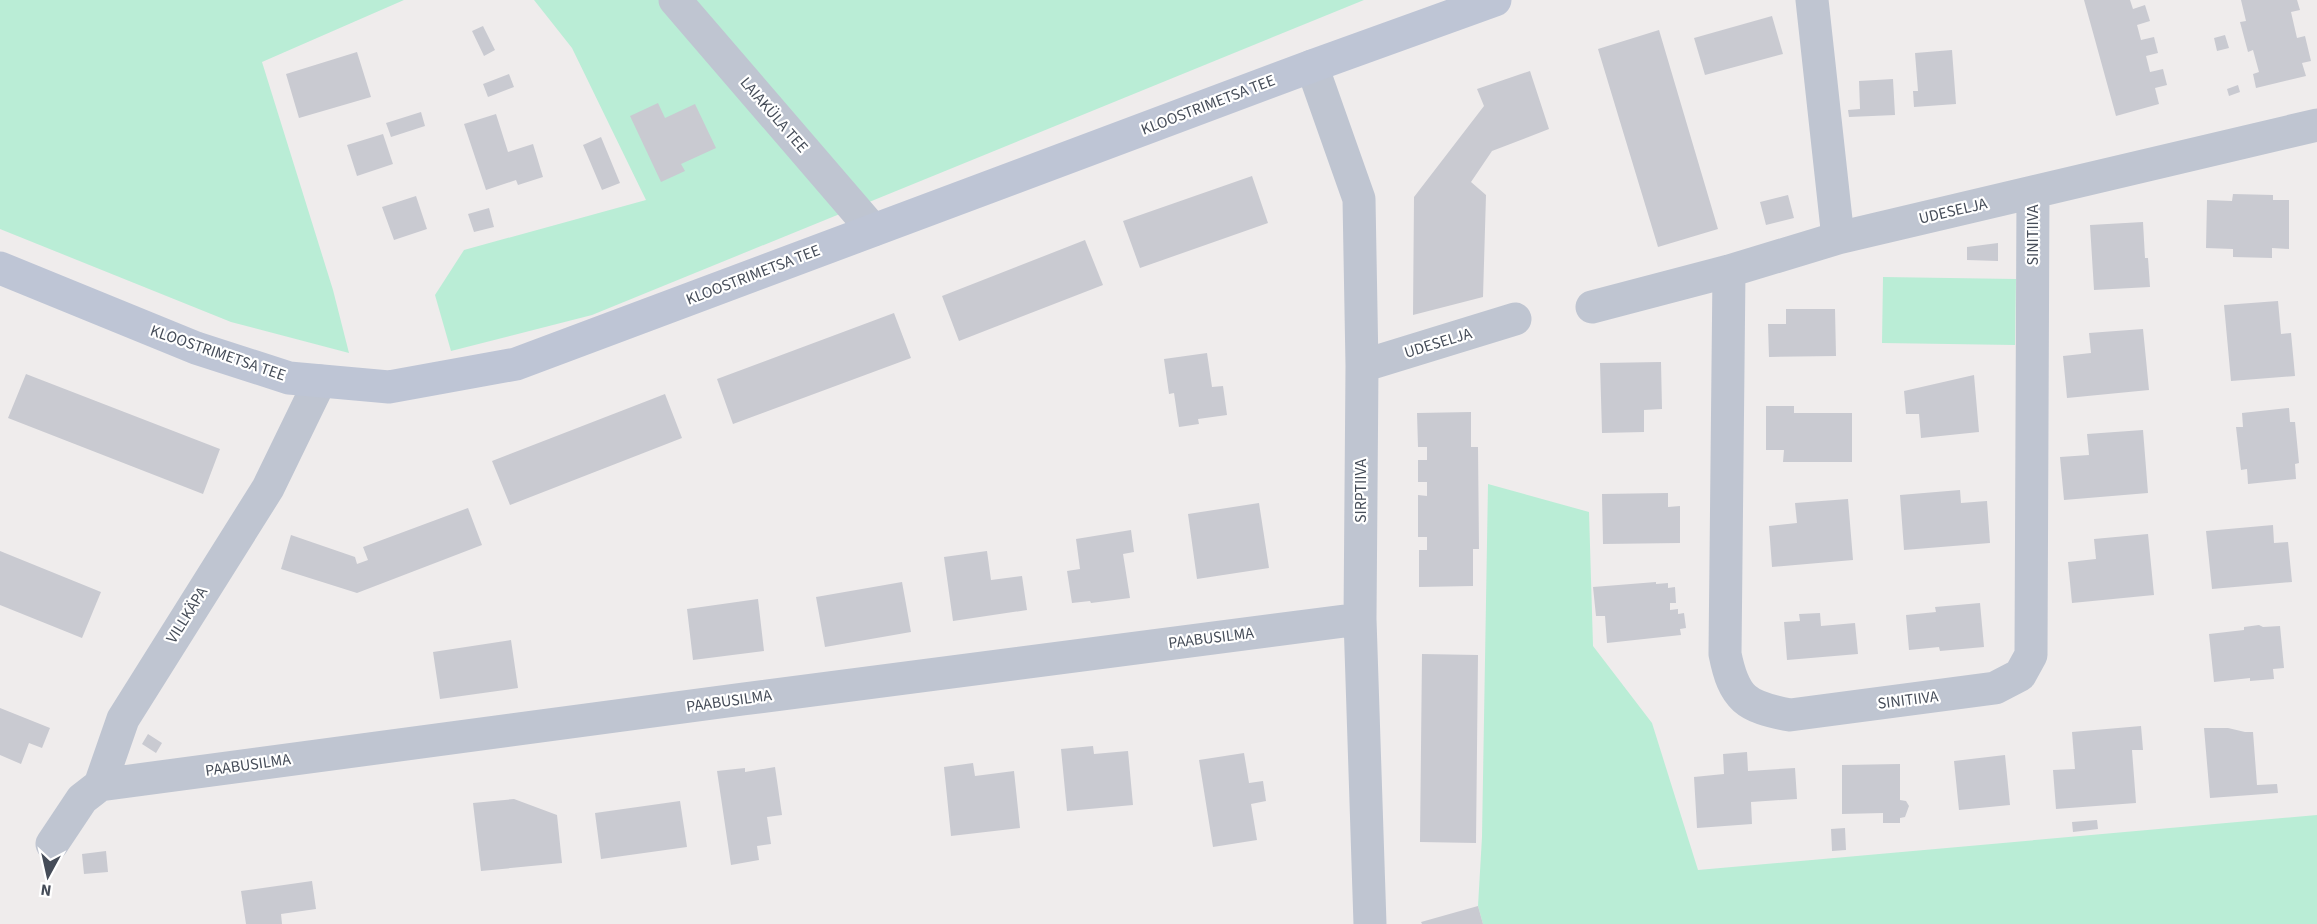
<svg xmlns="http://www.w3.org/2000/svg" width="2317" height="924" viewBox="0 0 2317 924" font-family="'Source Sans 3',sans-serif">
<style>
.green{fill:#baedd6}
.building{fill:#c9cad1}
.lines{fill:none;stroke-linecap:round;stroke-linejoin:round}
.street{stroke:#bfc5d1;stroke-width:33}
.secondary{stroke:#bec5d5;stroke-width:33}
.labels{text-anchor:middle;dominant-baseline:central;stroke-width:4.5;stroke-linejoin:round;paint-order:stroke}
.street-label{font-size:16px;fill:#454c58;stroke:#fff}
</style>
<rect width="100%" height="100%" fill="#efecec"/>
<!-- green -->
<path class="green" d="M 0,0 L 404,0 L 262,62 L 333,290 L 349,353 L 231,322 L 0,229 Z
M 534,0 L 1364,0 L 592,315 L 451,351 L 435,295 L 464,250 L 646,200 L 572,48 Z
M 1883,277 L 2016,279 L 2015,345 L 1882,343 Z
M 1488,484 L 1589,512 L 1593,646 L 1652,723 L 1698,870 L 2317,815 L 2317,924 L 1483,924 L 1478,906 L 1482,837 Z"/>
<!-- building -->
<path class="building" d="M 2084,0 L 2130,0 L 2133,9 L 2145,5 L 2150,21 L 2137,25 L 2141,40 L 2154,37 L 2158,53 L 2146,56 L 2150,72 L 2163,69 L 2167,85 L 2155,88 L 2159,104 L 2116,116 Z
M 2241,0 L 2297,0 L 2300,10 L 2291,12 L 2297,38 L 2305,36 L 2311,61 L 2302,63 L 2306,76 L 2256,88 L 2253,74 L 2259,72 L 2253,50 L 2248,52 L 2240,22 L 2246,21 Z
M 1772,16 L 1783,54 L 1705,75 L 1694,38 Z
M 483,26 L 495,50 L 484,56 L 472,31 Z
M 1659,30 L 1718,229 L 1658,247 L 1598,49 Z
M 2225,35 L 2229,48 L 2217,51 L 2214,38 Z
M 1952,50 L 1956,104 L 1914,107 L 1913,91 L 1918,91 L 1915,53 Z
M 357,52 L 371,97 L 299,118 L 286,74 Z
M 1530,71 L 1549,129 L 1492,151 L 1471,182 L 1486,195 L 1483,297 L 1413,315 L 1414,197 L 1484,106 L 1477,89 Z
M 509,74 L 514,87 L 488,97 L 483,84 Z
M 1893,79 L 1895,115 L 1849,117 L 1848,110 L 1860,109 L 1859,81 Z
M 2238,85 L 2240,92 L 2229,96 L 2227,89 Z
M 658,103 L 665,118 L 695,104 L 716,148 L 681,164 L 685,171 L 661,182 L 630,116 Z
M 421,112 L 425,126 L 391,137 L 386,123 Z
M 496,114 L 508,152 L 533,144 L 543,177 L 518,185 L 516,180 L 486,190 L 464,124 Z
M 383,134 L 393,164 L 357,176 L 347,145 Z
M 601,137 L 620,183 L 602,190 L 583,145 Z
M 1252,176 L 1268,223 L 1140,268 L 1123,221 Z
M 2233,194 L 2273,195 L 2273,200 L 2289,200 L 2289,249 L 2272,248 L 2272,258 L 2233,257 L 2233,249 L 2206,248 L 2207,200 L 2232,201 Z
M 1788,195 L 1794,218 L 1766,225 L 1760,202 Z
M 416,196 L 427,229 L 394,240 L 382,207 Z
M 489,208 L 494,227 L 474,232 L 468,214 Z
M 2143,222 L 2145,258 L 2148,258 L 2150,287 L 2094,290 L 2090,225 Z
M 1085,240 L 1103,285 L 959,341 L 942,296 Z
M 1998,243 L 1998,261 L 1967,260 L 1967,247 Z
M 2278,301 L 2281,334 L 2291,333 L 2295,376 L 2231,381 L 2224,305 Z
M 1786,309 L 1835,309 L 1836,356 L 1769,357 L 1768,324 L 1786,324 Z
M 894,313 L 911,358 L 733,424 L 717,379 Z
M 2143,329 L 2149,390 L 2067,398 L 2063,356 L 2091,353 L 2089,333 Z
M 1207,353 L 1212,387 L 1223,386 L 1227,415 L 1198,419 L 1199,424 L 1179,427 L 1174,393 L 1169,394 L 1164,359 Z
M 1661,362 L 1662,409 L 1644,410 L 1644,432 L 1602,433 L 1600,363 Z
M 26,374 L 220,449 L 203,494 L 8,418 Z
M 1974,375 L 1979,432 L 1921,438 L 1919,414 L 1906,414 L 1904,391 Z
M 665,394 L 682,438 L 510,505 L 492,461 Z
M 1766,406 L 1794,406 L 1794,413 L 1852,413 L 1852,462 L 1783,462 L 1784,450 L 1766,450 Z
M 2289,408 L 2290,422 L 2295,422 L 2299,463 L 2295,464 L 2296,479 L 2248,484 L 2247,469 L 2241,470 L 2236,427 L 2243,427 L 2242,413 Z
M 1471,412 L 1471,447 L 1478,447 L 1479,549 L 1473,549 L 1473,586 L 1419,587 L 1419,550 L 1427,550 L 1427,537 L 1418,537 L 1418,495 L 1427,496 L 1427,482 L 1418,482 L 1418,460 L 1427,460 L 1427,447 L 1418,447 L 1417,413 Z
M 2143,430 L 2148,493 L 2064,500 L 2060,457 L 2089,455 L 2087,434 Z
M 1960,490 L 1961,503 L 1987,501 L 1990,543 L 1904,550 L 1900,495 Z
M 1668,493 L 1668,507 L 1680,506 L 1680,543 L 1603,544 L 1602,494 Z
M 1848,499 L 1853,560 L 1772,567 L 1769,526 L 1797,523 L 1795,503 Z
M 1259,503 L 1269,568 L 1197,579 L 1188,514 Z
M 468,508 L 482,545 L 357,593 L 281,569 L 291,535 L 355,557 L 357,564 L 368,560 L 363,547 Z
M 2273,525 L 2274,543 L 2288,542 L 2292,582 L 2212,589 L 2206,531 Z
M 1131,530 L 1134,552 L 1123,554 L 1130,598 L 1091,603 L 1090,601 L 1072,603 L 1067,571 L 1080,569 L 1076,539 Z
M 2148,534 L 2154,595 L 2072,603 L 2068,562 L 2096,559 L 2094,539 Z
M 0,551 L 101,592 L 82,638 L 0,605 Z
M 987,551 L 991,580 L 1022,576 L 1027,610 L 953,621 L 944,557 Z
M 902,582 L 911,632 L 825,647 L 816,597 Z
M 1656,582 L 1656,584 L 1668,583 L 1668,588 L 1675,587 L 1676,603 L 1670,603 L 1670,610 L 1678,609 L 1678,614 L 1684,613 L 1686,628 L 1680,629 L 1681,635 L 1607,643 L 1605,616 L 1596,616 L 1593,587 Z
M 758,599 L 764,651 L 693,660 L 687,609 Z
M 1980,603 L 1984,647 L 1940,651 L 1939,647 L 1909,650 L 1906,615 L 1936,612 L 1935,607 Z
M 1820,613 L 1821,626 L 1855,623 L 1858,654 L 1787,660 L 1784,622 L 1800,621 L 1799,614 Z
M 2259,625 L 2263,627 L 2280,626 L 2284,668 L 2273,669 L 2274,679 L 2250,681 L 2250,678 L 2214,682 L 2209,634 L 2244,630 L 2244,627 Z
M 511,640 L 518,688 L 440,699 L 433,652 Z
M 1422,654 L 1478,655 L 1476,843 L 1420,842 Z
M 0,708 L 50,728 L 42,748 L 29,743 L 21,764 L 0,755 Z
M 2141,726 L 2143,750 L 2132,750 L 2136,803 L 2056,809 L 2053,770 L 2075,769 L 2072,732 Z
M 2204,728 L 2228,728 L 2245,732 L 2253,732 L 2257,785 L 2277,784 L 2278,793 L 2210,798 Z
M 148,734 L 162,743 L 156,753 L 142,744 Z
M 1093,746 L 1094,754 L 1128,751 L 1133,805 L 1067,811 L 1061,749 Z
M 1747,752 L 1748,771 L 1795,768 L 1797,799 L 1751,802 L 1752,824 L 1697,828 L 1694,777 L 1724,774 L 1723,754 Z
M 1244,753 L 1249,783 L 1263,781 L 1266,801 L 1251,804 L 1257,840 L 1213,847 L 1199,760 Z
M 2005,755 L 2010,805 L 1959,810 L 1954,761 Z
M 973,763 L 975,776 L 1014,771 L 1020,828 L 951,836 L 944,767 Z
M 1900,764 L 1900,800 L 1906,801 L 1909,806 L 1905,817 L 1900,818 L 1900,823 L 1883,823 L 1883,813 L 1842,814 L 1842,765 Z
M 775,767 L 782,815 L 767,817 L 771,844 L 757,846 L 759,860 L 731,865 L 717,771 L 745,768 L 745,772 Z
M 514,799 L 557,815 L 562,863 L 481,871 L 473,803 Z
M 680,801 L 687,847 L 601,859 L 595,813 Z
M 2097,820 L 2098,829 L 2073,832 L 2072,822 Z
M 1845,828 L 1846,850 L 1832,851 L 1831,829 Z
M 106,851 L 108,872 L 84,874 L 82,854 Z
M 312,881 L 316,909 L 281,914 L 282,924 L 246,924 L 241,891 Z
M 1478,906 L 1483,924 L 1422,924 L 1421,922 Z"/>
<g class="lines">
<!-- street -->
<path class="street" d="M 675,0 L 873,230
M 1812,0 L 1838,238
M 1312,66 L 1359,199 L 1362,366 L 1360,619 L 1370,924
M 1729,271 L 1725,654 C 1734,699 1746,707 1790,715 L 1995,688 L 2020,675 L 2031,655 L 2033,192
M 1592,307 L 1729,271 L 1838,238 L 2317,125
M 1362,366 L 1515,319
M 100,785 L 743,699 L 1360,619
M 52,844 L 82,799 L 100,785 L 123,719 L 268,488 L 320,381"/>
<!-- secondary -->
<path class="secondary" d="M 0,268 L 196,348 L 289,378 L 389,387 L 516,364 L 1312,66 L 1495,0"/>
</g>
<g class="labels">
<!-- street labels -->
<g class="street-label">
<text transform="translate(1208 105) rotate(-21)">KLOOSTRIMETSA TEE</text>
<text transform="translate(774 115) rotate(49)">LAIAKÜLA TEE</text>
<text transform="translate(1953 211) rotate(-13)">UDESELJA</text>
<text transform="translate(2033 235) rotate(-90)">SINITIIVA</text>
<text transform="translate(753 275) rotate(-21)">KLOOSTRIMETSA TEE</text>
<text transform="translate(1438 343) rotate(-17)">UDESELJA</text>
<text transform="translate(218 353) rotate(19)">KLOOSTRIMETSA TEE</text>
<text transform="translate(1361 491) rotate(-90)">SIRPTIIVA</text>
<text transform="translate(187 615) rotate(-58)">VILLKÄPA</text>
<text transform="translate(1211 638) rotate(-7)">PAABUSILMA</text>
<text transform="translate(1908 700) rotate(-7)">SINITIIVA</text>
<text transform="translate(729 701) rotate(-8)">PAABUSILMA</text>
<text transform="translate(248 765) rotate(-8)">PAABUSILMA</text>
</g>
</g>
<!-- north arrow -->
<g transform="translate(48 876) rotate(188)" stroke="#ffffff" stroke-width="4.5" paint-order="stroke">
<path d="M0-4.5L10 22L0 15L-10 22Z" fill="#454c58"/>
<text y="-9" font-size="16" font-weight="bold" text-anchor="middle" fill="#454c58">N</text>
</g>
</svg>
